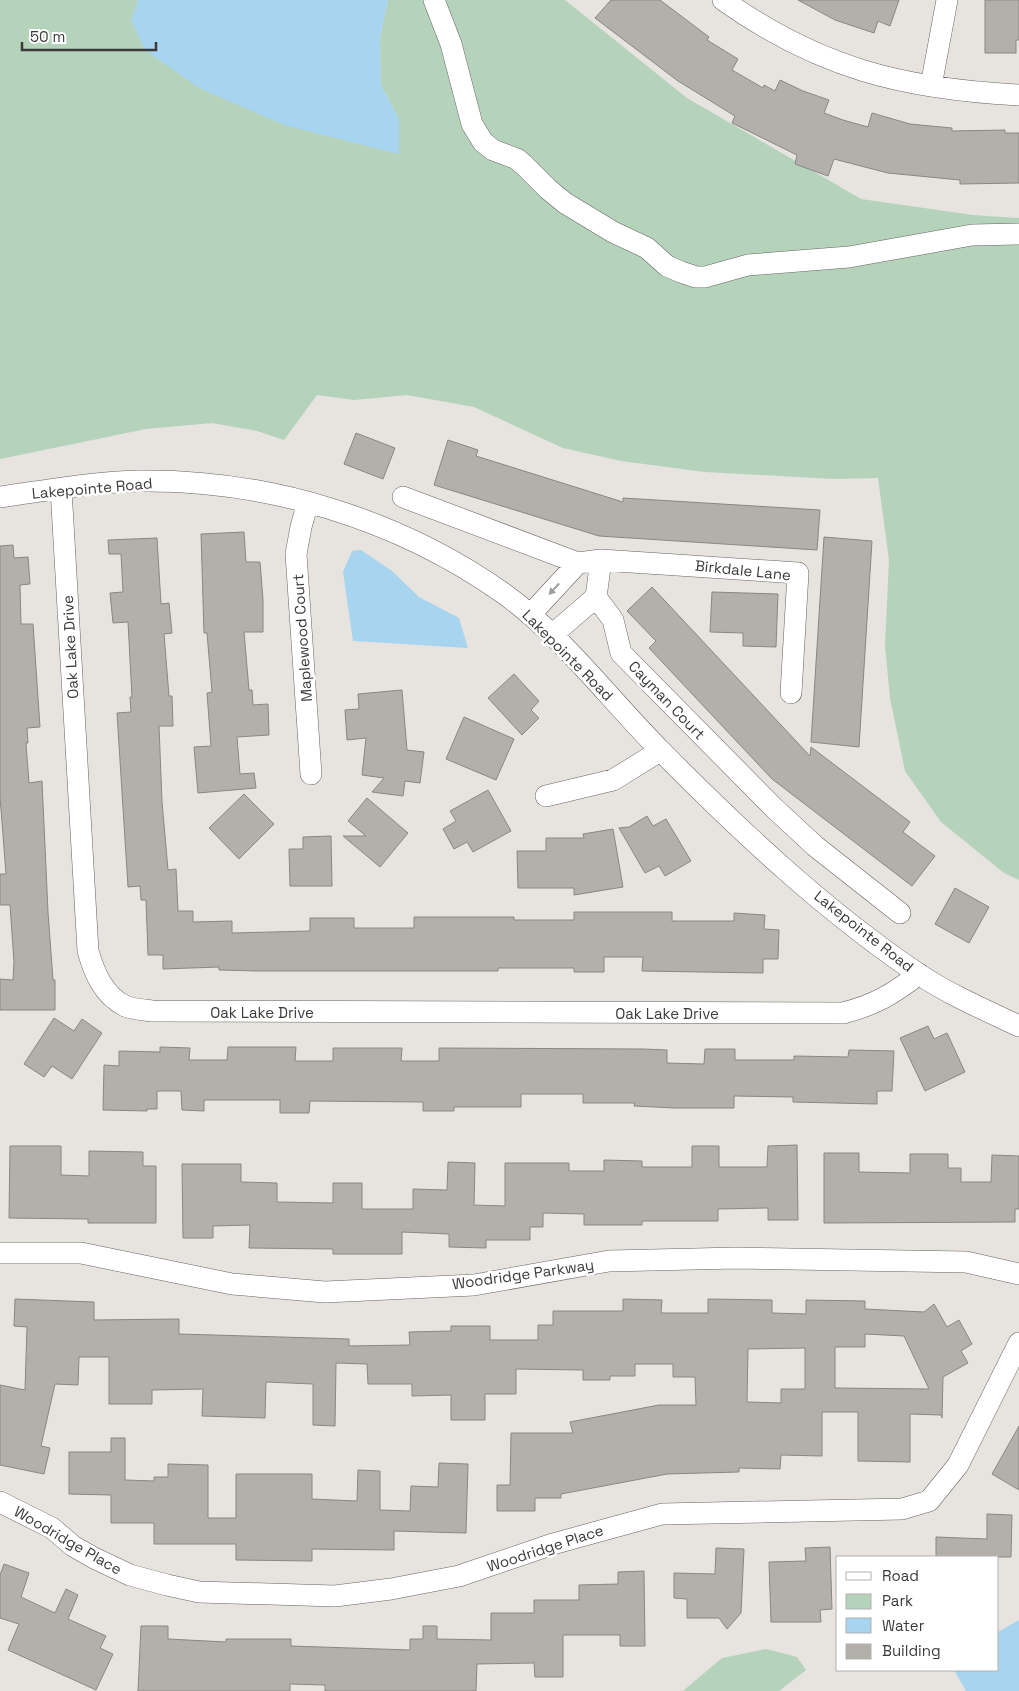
<svg xmlns="http://www.w3.org/2000/svg" width="1019" height="1691" viewBox="0 0 1019 1691" font-family="'Space Grotesk',sans-serif">
<style>
.green{fill:#b4d3ba}
.water{fill:#a7d4ef}
.building{fill:#b3b0ac;stroke:#8a8783;fill-rule:evenodd}
.lines{fill:none;stroke-linecap:round;stroke-linejoin:round}
.minor-casing{stroke:#676461;stroke-width:22}
.minor{stroke:#fff;stroke-width:21}
.oneway{fill:#9e9d9c}
.labels{text-anchor:middle;dominant-baseline:central;stroke-width:5;stroke-linejoin:round;paint-order:stroke}
.street-label{font-size:15px;fill:#3c3b3a;stroke:#fff}
</style>
<rect width="100%" height="100%" fill="#e7e3df"/>
<!-- green -->
<path class="green" d="M 0,0 L 138,0 L 131,20 L 399,119 L 381,85 L 380,38 L 388,0 L 565,0 L 687,98 L 861,199 L 973,215 L 1019,218 L 1019,880 L 1004,873 L 941,822 L 905,771 L 890,698 L 885,646 L 889,560 L 878,478 L 834,479 L 705,472 L 621,461 L 563,448 L 474,407 L 407,395 L 354,400 L 317,395 L 284,440 L 257,431 L 212,423 L 146,429 L 0,459 Z
M 766,1649 L 797,1657 L 806,1670 L 779,1691 L 683,1691 L 722,1658 Z"/>
<!-- water -->
<path class="water" d="M 138,0 L 388,0 L 380,38 L 381,85 L 399,119 L 399,154 L 284,125 L 199,88 L 145,50 L 131,20 Z
M 361,550 L 392,571 L 419,597 L 459,618 L 468,648 L 353,641 L 343,572 L 352,551 Z
M 1019,1620 L 1019,1691 L 966,1691 L 954,1670 L 998,1670 L 998,1632 Z"/>
<!-- building -->
<path class="building" d="M 611,0 L 660,0 L 709,37 L 707,40 L 738,59 L 732,70 L 763,88 L 764,85 L 775,91 L 780,80 L 803,91 L 829,100 L 824,113 L 843,120 L 868,127 L 872,113 L 910,124 L 952,128 L 952,131 L 1005,130 L 1005,133 L 1019,133 L 1019,183 L 960,184 L 960,180 L 888,173 L 834,159 L 828,176 L 795,164 L 797,155 L 732,123 L 735,116 L 678,81 L 595,18 Z
M 798,0 L 899,0 L 890,26 L 878,21 L 874,33 L 835,20 Z
M 985,0 L 1019,0 L 1019,40 L 1016,40 L 1016,53 L 985,53 Z
M 356,433 L 395,448 L 383,479 L 344,464 Z
M 448,440 L 478,450 L 476,456 L 623,502 L 623,498 L 820,510 L 817,550 L 599,536 L 434,485 Z
M 244,532 L 246,562 L 260,562 L 263,600 L 263,632 L 244,632 L 249,690 L 252,690 L 253,705 L 268,704 L 269,735 L 237,737 L 240,774 L 254,773 L 256,788 L 198,793 L 194,747 L 211,746 L 207,693 L 212,692 L 207,633 L 204,633 L 201,534 Z
M 824,537 L 872,541 L 859,747 L 811,742 Z
M 157,538 L 161,604 L 169,603 L 172,633 L 164,634 L 169,696 L 172,696 L 173,726 L 159,726 L 162,802 L 168,870 L 176,869 L 178,911 L 193,911 L 193,922 L 232,921 L 232,933 L 310,931 L 310,918 L 354,918 L 354,928 L 414,928 L 414,917 L 514,917 L 514,920 L 574,920 L 574,912 L 672,912 L 672,921 L 734,921 L 734,913 L 765,915 L 764,929 L 779,930 L 778,959 L 763,959 L 763,973 L 642,971 L 643,957 L 604,957 L 604,972 L 574,972 L 574,968 L 498,968 L 498,971 L 258,971 L 219,970 L 219,967 L 163,969 L 163,955 L 148,955 L 146,900 L 141,900 L 140,886 L 128,887 L 117,713 L 131,712 L 130,697 L 132,697 L 128,622 L 113,623 L 110,593 L 123,592 L 121,554 L 109,554 L 108,540 Z
M 13,545 L 14,558 L 28,557 L 30,584 L 20,585 L 21,624 L 33,624 L 40,727 L 27,728 L 28,743 L 26,743 L 29,783 L 42,781 L 48,912 L 53,980 L 55,980 L 55,1010 L 0,1010 L 0,979 L 13,980 L 14,962 L 10,905 L 0,905 L 0,874 L 6,874 L 0,797 L 0,546 Z
M 652,587 L 810,756 L 811,747 L 910,822 L 903,832 L 935,856 L 912,886 L 772,779 L 649,648 L 656,641 L 627,611 Z
M 712,592 L 778,594 L 776,647 L 743,646 L 743,633 L 710,632 Z
M 514,674 L 539,701 L 531,710 L 539,718 L 522,735 L 488,698 Z
M 402,690 L 407,750 L 424,752 L 420,783 L 405,781 L 403,796 L 372,792 L 384,778 L 362,775 L 366,738 L 347,740 L 345,710 L 359,709 L 358,694 Z
M 464,717 L 514,739 L 496,780 L 446,759 Z
M 488,790 L 511,831 L 473,852 L 467,842 L 454,849 L 443,829 L 456,821 L 450,811 Z
M 244,794 L 274,824 L 239,859 L 209,828 Z
M 367,798 L 408,833 L 380,867 L 343,836 L 366,836 L 348,821 Z
M 647,816 L 653,826 L 666,819 L 691,861 L 665,876 L 659,866 L 645,873 L 619,828 L 629,827 Z
M 613,829 L 623,887 L 574,895 L 574,888 L 518,888 L 517,851 L 546,851 L 546,838 L 584,838 L 583,834 Z
M 331,836 L 332,886 L 290,886 L 289,849 L 303,849 L 303,837 Z
M 955,888 L 989,907 L 969,943 L 935,924 Z
M 54,1018 L 74,1031 L 82,1019 L 102,1033 L 72,1079 L 52,1066 L 44,1077 L 24,1064 Z
M 928,1026 L 934,1039 L 947,1033 L 965,1072 L 925,1091 L 900,1038 Z
M 160,1047 L 190,1048 L 189,1060 L 227,1060 L 228,1047 L 296,1047 L 295,1061 L 333,1061 L 333,1048 L 402,1048 L 401,1061 L 439,1061 L 439,1048 L 643,1049 L 667,1050 L 667,1063 L 704,1064 L 705,1049 L 735,1049 L 735,1060 L 794,1060 L 794,1056 L 848,1057 L 849,1050 L 894,1051 L 892,1091 L 877,1091 L 877,1104 L 793,1102 L 793,1097 L 734,1096 L 734,1108 L 675,1108 L 634,1106 L 635,1103 L 583,1103 L 583,1094 L 521,1094 L 521,1107 L 454,1107 L 454,1111 L 423,1111 L 423,1102 L 310,1101 L 309,1113 L 280,1113 L 280,1100 L 204,1100 L 204,1111 L 182,1110 L 181,1091 L 157,1091 L 157,1109 L 147,1109 L 147,1111 L 103,1110 L 104,1065 L 119,1066 L 119,1051 L 160,1052 Z
M 797,1145 L 798,1220 L 768,1220 L 768,1208 L 718,1209 L 718,1221 L 642,1221 L 642,1225 L 584,1225 L 584,1214 L 543,1213 L 543,1227 L 530,1227 L 530,1240 L 486,1240 L 486,1248 L 449,1247 L 449,1234 L 402,1232 L 402,1254 L 333,1254 L 333,1249 L 249,1248 L 250,1225 L 213,1226 L 213,1238 L 183,1238 L 182,1164 L 241,1164 L 241,1182 L 277,1183 L 277,1202 L 333,1203 L 333,1183 L 362,1183 L 362,1209 L 413,1209 L 413,1189 L 447,1190 L 448,1162 L 475,1163 L 474,1205 L 505,1206 L 505,1163 L 569,1163 L 569,1171 L 604,1171 L 604,1160 L 642,1161 L 642,1167 L 692,1167 L 692,1146 L 719,1146 L 719,1167 L 767,1167 L 768,1146 Z
M 10,1146 L 61,1146 L 61,1175 L 89,1176 L 89,1151 L 143,1152 L 143,1166 L 156,1166 L 156,1223 L 88,1223 L 88,1219 L 9,1218 Z
M 824,1153 L 859,1153 L 859,1172 L 910,1173 L 910,1154 L 948,1154 L 948,1168 L 961,1168 L 961,1182 L 991,1182 L 992,1155 L 1019,1156 L 1019,1209 L 1015,1209 L 1015,1222 L 824,1223 Z
M 15,1299 L 94,1302 L 94,1320 L 179,1319 L 179,1334 L 349,1339 L 349,1346 L 410,1345 L 409,1332 L 451,1331 L 451,1326 L 490,1326 L 490,1340 L 538,1340 L 538,1325 L 553,1325 L 553,1311 L 623,1311 L 623,1299 L 662,1300 L 661,1313 L 708,1313 L 708,1299 L 772,1300 L 772,1313 L 806,1314 L 806,1300 L 865,1301 L 865,1309 L 924,1312 L 934,1304 L 947,1327 L 959,1320 L 972,1344 L 961,1351 L 968,1363 L 943,1377 L 942,1418 L 941,1415 L 910,1414 L 910,1462 L 858,1461 L 858,1412 L 822,1412 L 822,1456 L 781,1455 L 780,1469 L 739,1468 L 739,1472 L 667,1474 L 561,1494 L 561,1498 L 535,1498 L 535,1511 L 497,1511 L 497,1485 L 510,1485 L 511,1433 L 573,1433 L 570,1422 L 659,1405 L 696,1405 L 695,1377 L 673,1377 L 673,1364 L 635,1364 L 635,1376 L 610,1376 L 610,1380 L 583,1380 L 583,1370 L 516,1369 L 516,1394 L 485,1394 L 485,1420 L 451,1420 L 451,1395 L 412,1396 L 412,1384 L 368,1384 L 367,1364 L 336,1363 L 335,1426 L 313,1425 L 313,1384 L 266,1382 L 265,1418 L 202,1416 L 203,1389 L 152,1390 L 152,1404 L 109,1404 L 109,1357 L 79,1357 L 78,1385 L 55,1384 L 41,1446 L 50,1448 L 44,1474 L 0,1465 L 0,1385 L 25,1390 L 27,1327 L 14,1326 ZM 865,1334 L 904,1336 L 929,1389 L 835,1388 L 835,1347 L 865,1347 ZM 805,1348 L 805,1389 L 781,1389 L 781,1403 L 747,1402 L 748,1349 Z
M 1019,1426 L 1019,1490 L 992,1474 Z
M 111,1438 L 125,1438 L 125,1480 L 154,1481 L 154,1477 L 168,1477 L 168,1464 L 208,1465 L 208,1518 L 236,1518 L 236,1474 L 312,1474 L 312,1499 L 357,1501 L 358,1470 L 380,1471 L 380,1510 L 410,1511 L 411,1486 L 438,1487 L 439,1463 L 468,1464 L 466,1533 L 394,1531 L 394,1550 L 312,1549 L 312,1561 L 236,1560 L 236,1544 L 154,1544 L 154,1523 L 111,1523 L 111,1495 L 69,1494 L 69,1452 L 111,1452 Z
M 987,1514 L 1012,1515 L 1011,1557 L 936,1557 L 936,1537 L 987,1539 Z
M 830,1547 L 832,1609 L 820,1610 L 821,1622 L 771,1622 L 769,1562 L 806,1561 L 805,1548 Z
M 716,1548 L 744,1549 L 741,1613 L 727,1629 L 719,1618 L 687,1618 L 687,1599 L 674,1598 L 674,1573 L 715,1574 Z
M 4,1564 L 29,1573 L 21,1597 L 55,1613 L 66,1589 L 78,1595 L 68,1619 L 106,1636 L 100,1648 L 113,1654 L 96,1690 L 8,1650 L 19,1624 L 0,1618 L 0,1575 Z
M 644,1571 L 645,1646 L 620,1646 L 620,1635 L 563,1635 L 563,1677 L 535,1677 L 534,1663 L 477,1664 L 476,1691 L 325,1691 L 325,1685 L 290,1684 L 290,1691 L 138,1691 L 141,1626 L 168,1626 L 168,1639 L 226,1642 L 226,1639 L 291,1639 L 291,1646 L 410,1650 L 410,1639 L 423,1639 L 423,1626 L 437,1626 L 437,1639 L 491,1640 L 491,1613 L 534,1613 L 534,1600 L 579,1600 L 579,1585 L 618,1584 L 618,1572 Z"/>
<g class="lines">
<!-- minor casing -->
<g class="minor-casing">
<path id="minor" d="M 434,0 L 451,44 L 472,124 L 483,142 L 493,150 L 517,159 L 525,166 L 548,189 L 565,203 L 613,232 L 647,248 L 667,266 L 681,272 L 696,277 L 705,277 L 748,265 L 849,257 L 972,235 L 1019,234
M 723,0 C 819,68 903,89 1019,95
M 931,86 L 947,0
M 61,489 L 88,951 C 94,972 103,995 125,1006 C 132,1009 144,1010 152,1011 L 843,1013 C 875,1005 893,994 919,974
M 0,497 C 45,491 92,482 138,481 C 267,479 398,519 503,593 C 563,636 609,699 661,751 C 740,831 824,910 917,973 C 948,994 985,1010 1019,1026
M 403,497 L 578,563 L 601,560 L 596,597 L 613,620 L 621,653 L 773,807 L 815,846 L 900,913
M 308,502 L 301,527 L 296,554 L 311,774
M 601,560 L 798,573 L 791,693
M 530,615 L 578,563
M 552,635 L 596,597
M 546,796 L 613,780 L 660,751
M 0,1253 L 81,1253 L 232,1284 L 325,1292 L 474,1285 L 609,1261 L 737,1258 L 966,1262 L 1019,1274
M 0,1502 L 52,1528 L 73,1546 L 94,1558 L 130,1575 L 167,1585 L 199,1592 L 335,1596 L 391,1589 L 459,1576 L 553,1544 L 662,1514 L 902,1509 L 929,1501 L 958,1465 L 1019,1343"/>
</g>
<!-- minor -->
<use href="#minor" class="minor"/>
</g>
<!-- one-way arrows -->
<defs><path id="oneway-solid" d="M-6-.8H1V-3.2L6.5 0L1 3.2V.8H-6Z" transform="scale(1.25)"/></defs>
<use class="oneway" href="#oneway-solid" transform="translate(554 589) rotate(133)"/>
<g class="labels">
<!-- street labels -->
<g class="street-label">
<text transform="translate(92 488) rotate(-5)">Lakepointe Road</text>
<text transform="translate(743 570) rotate(6)">Birkdale Lane</text>
<text transform="translate(302 638) rotate(-94)">Maplewood Court</text>
<text transform="translate(70 647) rotate(-93)">Oak Lake Drive</text>
<text transform="translate(568 655) rotate(45)">Lakepointe Road</text>
<text transform="translate(667 700) rotate(46)">Cayman Court</text>
<text transform="translate(864 931) rotate(38)">Lakepointe Road</text>
<text x="262" y="1012">Oak Lake Drive</text>
<text x="667" y="1013">Oak Lake Drive</text>
<text transform="translate(523 1274) rotate(-8)">Woodridge Parkway</text>
<text transform="translate(68 1540) rotate(30)">Woodridge Place</text>
<text transform="translate(545 1548) rotate(-18)">Woodridge Place</text>
</g>
</g>
<!-- legend -->
<rect x="836" y="1556" width="162" height="115" fill="#ffffff" stroke="#b1b1b0"/>
<rect x="846" y="1572" width="25" height="8" fill="#ffffff" stroke="#b1b1b0"/>
<text x="882" y="1581" font-size="15" fill="#3c3b3a">Road</text>
<rect x="846" y="1594" width="25" height="15" fill="#b4d3ba" stroke="#b1b1b0"/>
<text x="882" y="1606" font-size="15" fill="#3c3b3a">Park</text>
<rect x="846" y="1618" width="25" height="15" fill="#a7d4ef" stroke="#b1b1b0"/>
<text x="882" y="1631" font-size="15" fill="#3c3b3a">Water</text>
<rect x="846" y="1644" width="25" height="15" fill="#b3b0ac" stroke="#b1b1b0"/>
<text x="882" y="1656" font-size="15" fill="#3c3b3a">Building</text>
<!-- scale -->
<path d="M22 42v8h134v-8" fill="none" stroke="#3c3b3a" stroke-width="2.5"/>
<text x="30" y="42" font-size="15" fill="#3c3b3a" stroke="#ffffff" stroke-width="4" paint-order="stroke">50 m</text>
</svg>
